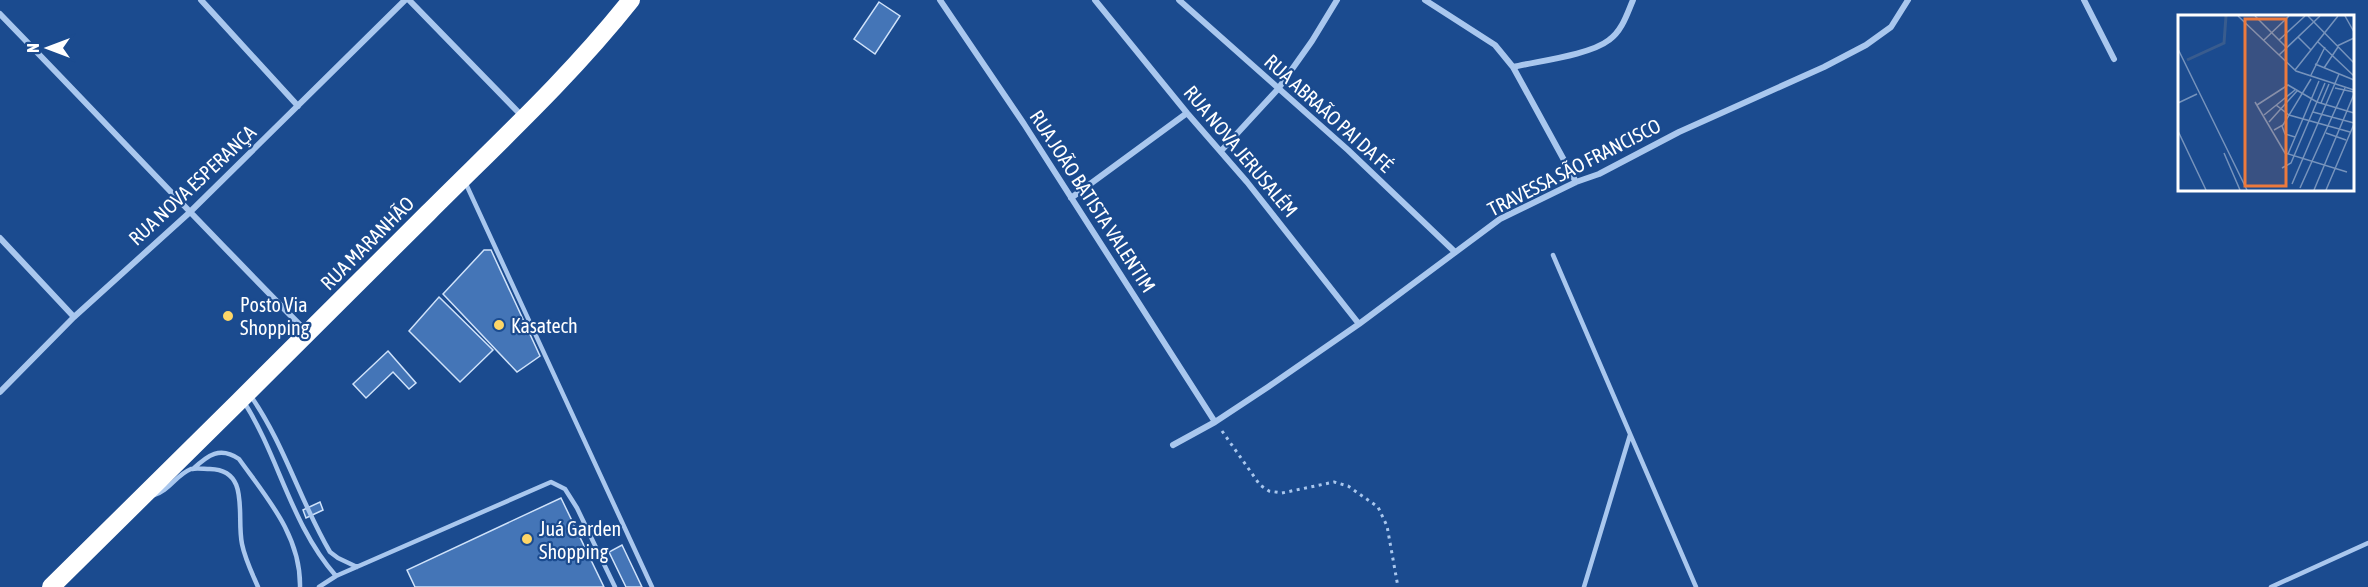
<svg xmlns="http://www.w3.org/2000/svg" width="2368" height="587" viewBox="0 0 2368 587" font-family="'Asap Condensed',sans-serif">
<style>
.building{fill:#4475b7;stroke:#cfe2fa;stroke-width:1.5}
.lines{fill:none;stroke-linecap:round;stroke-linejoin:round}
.path{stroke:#a9c7ee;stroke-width:3;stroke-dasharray:3 4.5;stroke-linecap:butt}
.lane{stroke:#a9c7ee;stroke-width:4.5}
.street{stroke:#a9c7ee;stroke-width:6}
.highway{stroke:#fff;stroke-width:18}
.poi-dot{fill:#fed667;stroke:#1b4b8f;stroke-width:2}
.labels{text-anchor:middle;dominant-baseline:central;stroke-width:4.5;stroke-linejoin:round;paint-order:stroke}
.street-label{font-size:20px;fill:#fff;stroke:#1b4b8f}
.poi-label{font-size:20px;fill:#fff;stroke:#1b4b8f;text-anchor:start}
.inset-river{fill:none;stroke:#395c8e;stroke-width:3}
.inset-road{fill:none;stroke:#7693bc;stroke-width:1.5}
.view{fill:#ed7a3d;fill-opacity:0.15;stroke:#ed7a3d;stroke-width:3}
.inset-edge{fill:none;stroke:#fff;stroke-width:3}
</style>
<rect width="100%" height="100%" fill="#1b4b8f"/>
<!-- building -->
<path class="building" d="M 879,2 L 900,16 L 875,54 L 854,39 Z
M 484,250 L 491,250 L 540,356 L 517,372 L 443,294 Z
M 439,297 L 493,350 L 460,382 L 409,331 Z
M 388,351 L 416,383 L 409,389 L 393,372 L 366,398 L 353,384 Z
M 561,498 L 604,587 L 415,587 L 407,570 Z
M 320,502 L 323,510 L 306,518 L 303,510 Z
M 622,545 L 642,587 L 626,587 L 609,552 Z"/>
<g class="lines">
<!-- path -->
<path class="path" d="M 1222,431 L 1260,485 L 1269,491 L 1282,493 L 1334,482 L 1348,486 L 1378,507 L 1387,526 L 1398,587"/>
<!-- lane -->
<path class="lane" d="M 466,184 L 652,587
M 1553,255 L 1696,587
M 250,395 C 284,443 300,501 330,552 L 338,558 L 357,567
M 244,402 C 279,457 291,525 336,576
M 193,469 C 208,455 220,446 239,459 C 267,498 301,536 300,587
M 154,495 C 169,491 176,475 191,469 C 197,468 204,469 210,469 C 251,470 236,516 242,544 C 245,559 252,573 258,587
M 319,587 L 336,576 L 551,482 L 565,489 L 577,508 L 615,587
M 1584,587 L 1630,435
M 2271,587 L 2368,543"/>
<!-- street -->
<path class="street" d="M 201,0 L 298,106
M 409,0 L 523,117
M 940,0 L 1024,124 L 1215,422
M 1095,0 L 1187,113 L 1247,182 L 1359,324
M 1179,0 L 1348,150 L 1455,252
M 1425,0 L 1495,45 L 1513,67 L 1576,182
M 2084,0 L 2114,59
M 0,14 C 102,119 203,227 306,331
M 1513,67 C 1538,61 1590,55 1609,40 C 1622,31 1627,14 1633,0
M 1221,151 L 1278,89 L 1312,41 L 1337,0
M 1071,198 L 1187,113
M 0,238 L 74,317
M 0,392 L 74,317 L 189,213 L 405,0
M 1173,445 L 1215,422 L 1268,387 L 1359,324 L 1500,219 L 1576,182 L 1599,174 L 1679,132 L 1824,67 L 1866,45 L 1891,27 L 1908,0"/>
<!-- highway -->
<path class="highway" d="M 51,587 C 177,463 303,338 428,213 C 497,144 570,77 631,0"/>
</g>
<!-- markers -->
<g class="poi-dot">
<circle cx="228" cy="316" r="6"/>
<circle cx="499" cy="325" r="6"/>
<circle cx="527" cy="539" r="6"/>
</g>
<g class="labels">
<!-- street labels -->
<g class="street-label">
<text transform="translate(1329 113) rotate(42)">RUA ABRAÃO PAI DA FÉ</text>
<text transform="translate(1241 151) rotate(50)">RUA NOVA JERUSALÉM</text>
<text transform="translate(1574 167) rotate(-27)">TRAVESSA SÃO FRANCISCO</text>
<text transform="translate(192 185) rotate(-43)">RUA NOVA ESPERANÇA</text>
<text transform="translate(1093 201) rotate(57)">RUA JOÃO BATISTA VALENTIM</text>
<text transform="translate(367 243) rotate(-45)">RUA MARANHÃO</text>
</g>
<!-- poi labels -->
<g class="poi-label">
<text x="240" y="304">Posto Via<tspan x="240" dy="23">Shopping</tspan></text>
<text x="511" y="325">Kasatech</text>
<text x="539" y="528">Juá Garden<tspan x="539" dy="23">Shopping</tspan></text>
</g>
</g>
<!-- overview -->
<g transform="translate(2178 15)">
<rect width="176" height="176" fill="#1b4b8f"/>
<path class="inset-river" d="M 9,45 L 46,28 L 48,1"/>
<path class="inset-road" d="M 60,1 L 118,56 L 176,75M 77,1 L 109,33M 130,1 L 176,48M 167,1 L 176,17M 120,22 L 133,35M 86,25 L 111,1M 101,25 L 127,1M 140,27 L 176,61M 159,31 L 176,23M 0,34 L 69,175M 101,40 L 142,1M 137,49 L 176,65M 146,53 L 160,32M 117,55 L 160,1M 133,60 L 147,32M 157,73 L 176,77M 77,87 L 107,138 L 169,157M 0,88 L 19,79M 143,88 L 151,69M 79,90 L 110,70 L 139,87 L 176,98M 98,90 L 111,100 L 172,117M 135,97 L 176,108M 86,100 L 117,75M 91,107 L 119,76M 104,111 L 107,119 L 117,122M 96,115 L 105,110 L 133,64M 0,116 L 28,175M 148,118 L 168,125M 46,138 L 62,175M 110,139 L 141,66M 104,153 L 113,148 L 147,68M 114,169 L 161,59M 122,173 L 167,73M 136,175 L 176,79M 148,175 L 176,109"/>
<path class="view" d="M 67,4 L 108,4 L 108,171 L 67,171 Z"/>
<rect width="176" height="176" class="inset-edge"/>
</g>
<!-- north arrow -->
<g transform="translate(48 48) rotate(270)" stroke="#1b4b8f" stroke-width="4.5" paint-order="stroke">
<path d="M0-4.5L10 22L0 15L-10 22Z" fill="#ffffff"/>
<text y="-9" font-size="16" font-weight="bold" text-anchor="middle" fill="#ffffff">N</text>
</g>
</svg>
